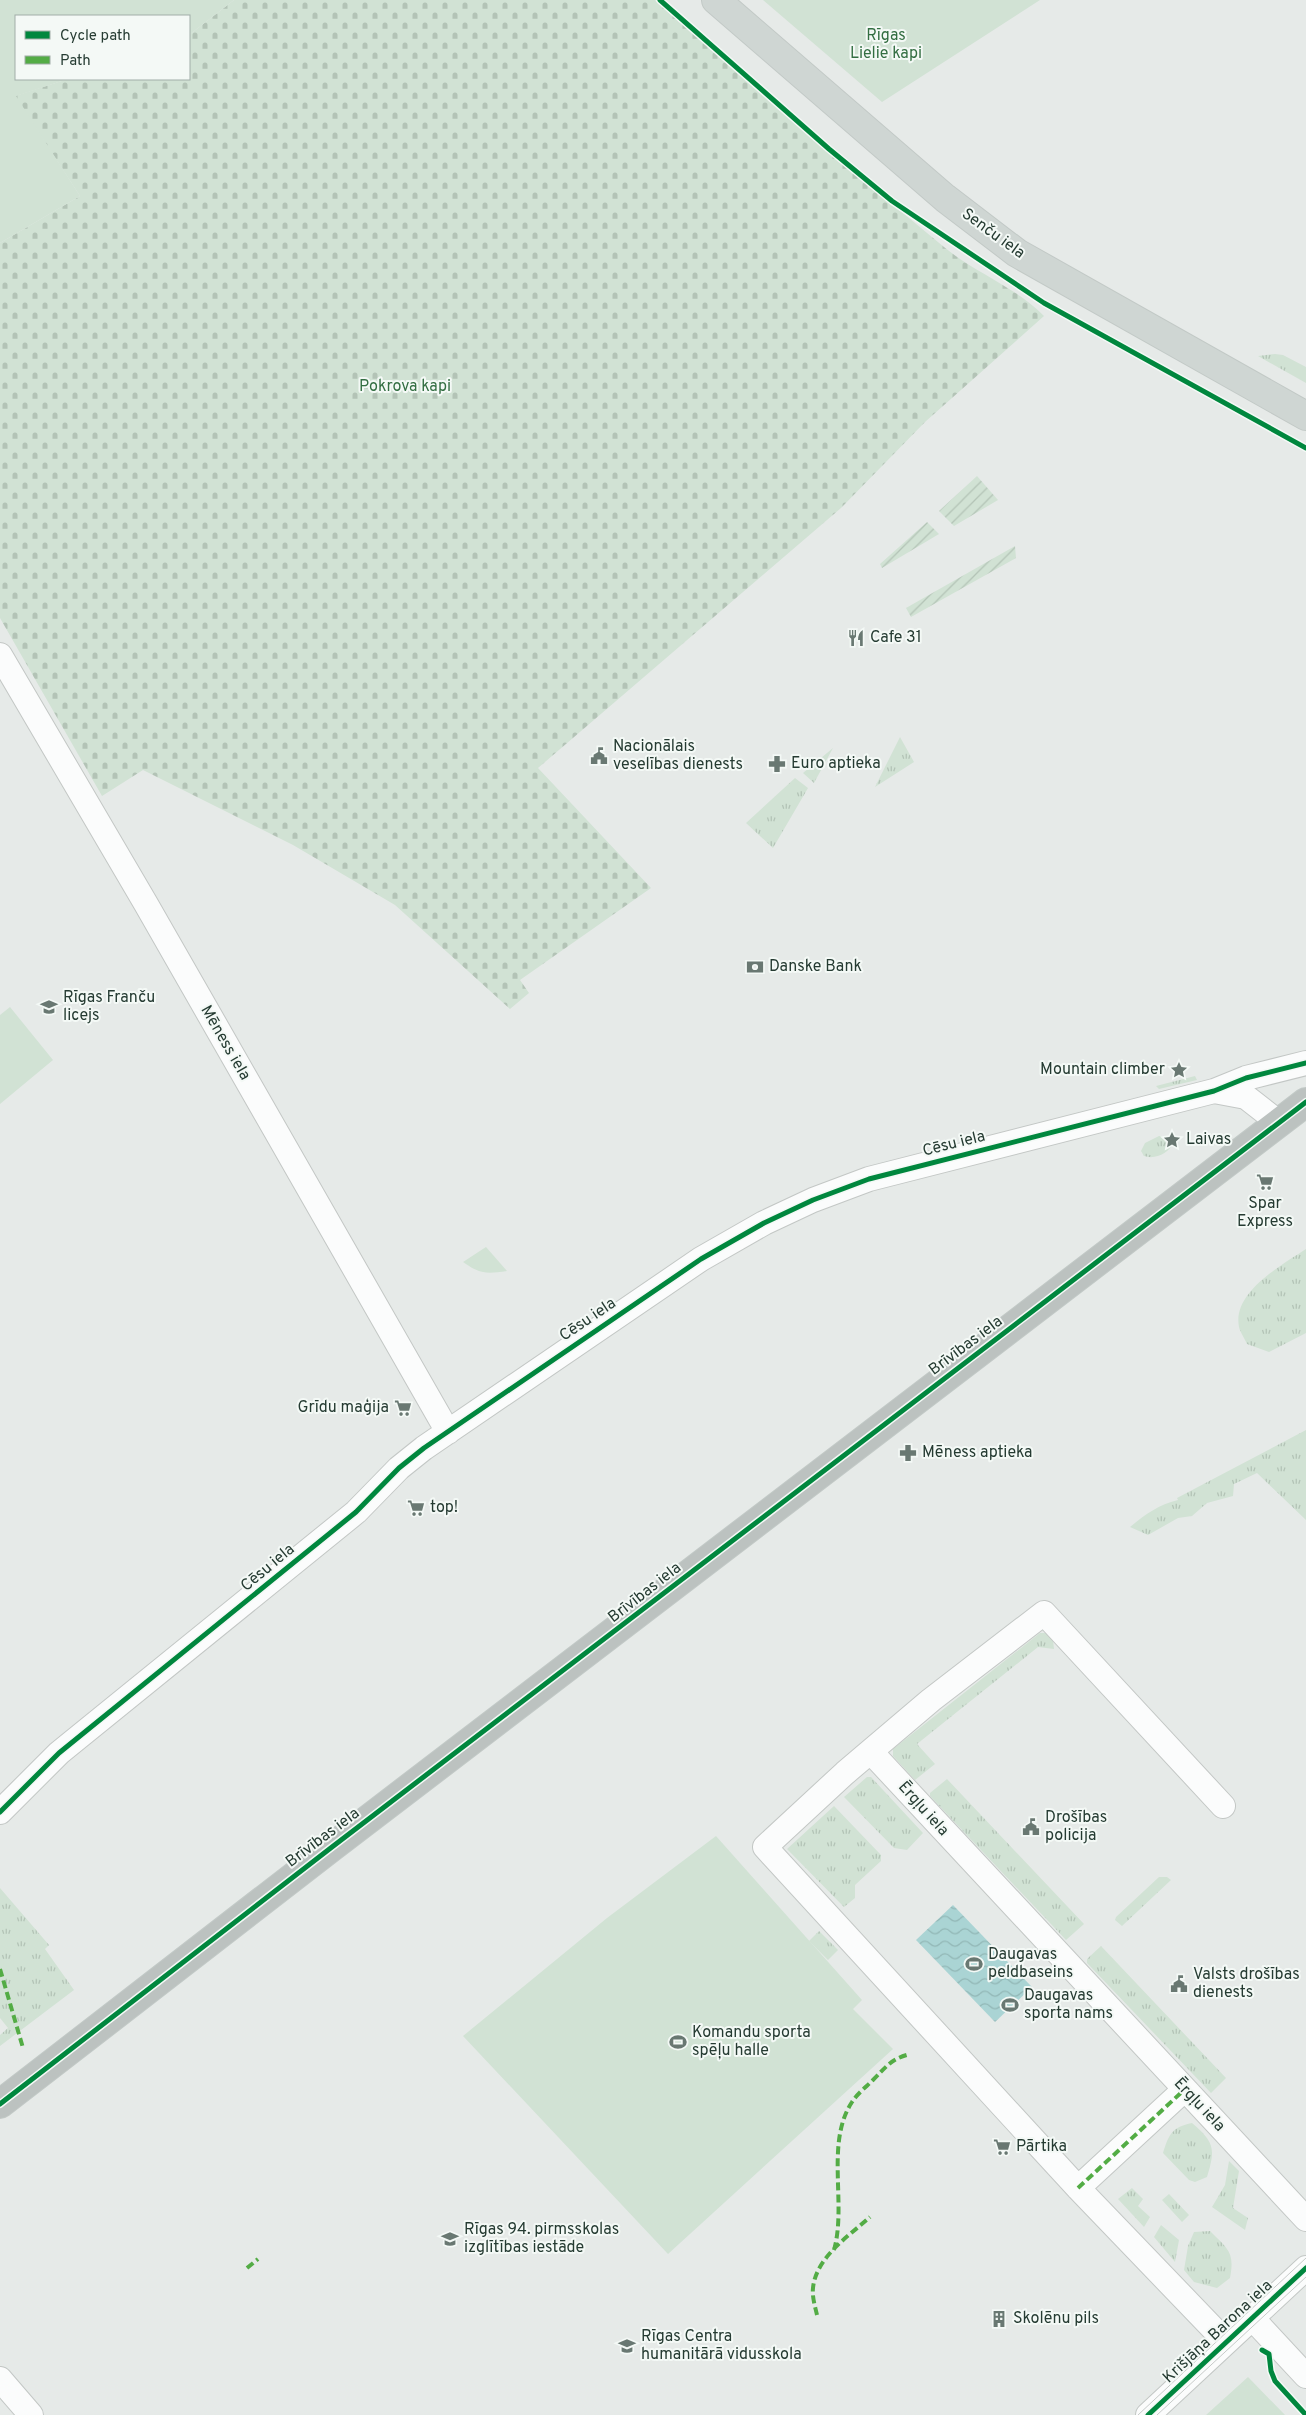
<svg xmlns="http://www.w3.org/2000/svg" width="1306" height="2415" viewBox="0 0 1306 2415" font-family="Overpass,sans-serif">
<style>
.grass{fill:url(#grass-tufts)}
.cemetery{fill:url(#cemetery-stones)}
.park{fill:#d1e2d4}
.garden{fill:url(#garden-furrows)}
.water{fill:url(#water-waves)}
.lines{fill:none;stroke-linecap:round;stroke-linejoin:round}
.minor-casing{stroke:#c3c7c5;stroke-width:26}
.major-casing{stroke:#c2c9c6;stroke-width:30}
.highway-casing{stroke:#c2c9c6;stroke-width:30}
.minor{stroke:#fbfcfc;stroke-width:24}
.major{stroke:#cfd6d3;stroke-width:28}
.highway{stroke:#bcc2c0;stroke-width:28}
.tram{stroke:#c7cbc9;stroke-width:1}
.quiet{stroke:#53ac45;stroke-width:4;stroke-dasharray:8 4;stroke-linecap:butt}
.cycleway-casing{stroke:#f4f9f6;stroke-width:8}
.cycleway{stroke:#00873e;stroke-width:5}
.labels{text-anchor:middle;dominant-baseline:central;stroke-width:4;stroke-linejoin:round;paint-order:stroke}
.park-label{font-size:16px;fill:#336e42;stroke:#f4f9f6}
.street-label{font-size:16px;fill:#253b32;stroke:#f4f9f6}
.poi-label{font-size:16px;fill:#253b32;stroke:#f4f9f6;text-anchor:start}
</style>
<defs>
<pattern id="grass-tufts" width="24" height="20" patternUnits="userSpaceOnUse" patternTransform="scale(1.25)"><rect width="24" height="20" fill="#d1e2d4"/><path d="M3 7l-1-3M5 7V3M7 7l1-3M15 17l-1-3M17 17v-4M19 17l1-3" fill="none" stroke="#b3c3b6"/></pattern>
<pattern id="cemetery-stones" width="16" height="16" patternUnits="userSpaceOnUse" patternTransform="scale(1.25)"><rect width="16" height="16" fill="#d1e2d4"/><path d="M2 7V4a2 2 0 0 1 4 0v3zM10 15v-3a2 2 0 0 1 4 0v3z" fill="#b3c3b6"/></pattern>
<pattern id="garden-furrows" width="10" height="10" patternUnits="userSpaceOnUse" patternTransform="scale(1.25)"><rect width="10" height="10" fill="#d1e2d4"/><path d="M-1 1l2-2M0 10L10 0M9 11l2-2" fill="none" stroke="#b3c3b6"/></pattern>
<pattern id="water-waves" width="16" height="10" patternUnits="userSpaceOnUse" patternTransform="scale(1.25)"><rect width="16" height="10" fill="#aad4d4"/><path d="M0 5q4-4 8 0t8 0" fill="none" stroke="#92b7b6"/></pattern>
</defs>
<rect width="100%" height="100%" fill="#e6eae8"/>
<!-- grass -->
<path class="grass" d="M 1275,354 L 1283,355 L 1306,367 L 1306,383 L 1258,356 Z
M 900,737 L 914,762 L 875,787 Z
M 833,748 L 814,783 L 803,773 Z
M 795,778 L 808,788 L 773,848 L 746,823 Z
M 1195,1076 L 1197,1080 L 1159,1089 L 1156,1086 Z
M 1159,1136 L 1174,1137 L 1175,1142 C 1168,1153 1156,1160 1144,1156 L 1141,1151 L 1145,1143 Z
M 1306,1249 L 1306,1333 L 1269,1352 L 1247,1344 C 1245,1339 1240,1332 1239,1327 C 1232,1292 1282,1265 1306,1249 Z
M 1306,1430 L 1306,1520 L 1257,1473 L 1234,1484 L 1233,1496 L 1207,1503 L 1192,1516 L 1178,1518 L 1148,1535 L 1130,1527 C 1146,1514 1158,1505 1178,1500 L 1177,1498 Z
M 1040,1633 L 1048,1633 L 1053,1640 L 1054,1649 L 1038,1647 L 917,1744 L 935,1764 L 915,1780 L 893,1756 L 893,1749 Z
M 867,1777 L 871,1777 L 923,1833 L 907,1850 L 894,1848 L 844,1797 Z
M 947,1779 L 1084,1924 L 1066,1940 L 930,1796 L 930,1793 Z
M 834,1806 L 881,1855 L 881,1861 L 855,1885 L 855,1898 L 844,1907 L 787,1849 Z
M 1159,1877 L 1167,1877 L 1171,1880 L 1122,1926 L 1115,1920 L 1116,1917 Z
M 0,1888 L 49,1945 L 45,1949 L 74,1990 L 0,2046 L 0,2035 L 8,2028 L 0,2018 Z
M 819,1931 L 838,1950 L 828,1960 L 809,1941 Z
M 1101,1946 L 1226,2078 L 1211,2093 L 1087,1963 L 1087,1959 Z
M 1192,2123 C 1214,2142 1216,2148 1207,2177 L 1195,2182 L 1189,2180 L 1163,2153 C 1169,2134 1172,2127 1192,2123 Z
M 1229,2161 L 1239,2171 L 1233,2208 L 1248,2218 L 1245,2230 L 1212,2207 L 1225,2185 Z
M 1132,2188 L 1143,2199 L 1138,2206 L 1150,2217 L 1144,2227 L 1118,2199 Z
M 1169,2194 L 1189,2215 L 1182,2222 L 1162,2200 Z
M 1161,2225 L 1179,2240 L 1175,2262 L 1154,2237 Z
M 1210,2231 C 1228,2249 1235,2252 1230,2278 L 1217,2288 L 1194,2282 L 1184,2270 L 1188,2246 L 1194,2232 Z"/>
<!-- cemetery -->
<path class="cemetery" d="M 234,0 L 655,0 C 751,83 846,167 944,247 C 975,273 1016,287 1044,316 L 925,422 L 841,508 L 538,768 L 651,888 L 520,980 L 529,993 L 510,1009 L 395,905 L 293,845 L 143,770 L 102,796 L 0,618 L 0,243 L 80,196 L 15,96 L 68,79 L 189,79 L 189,35 Z"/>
<!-- park -->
<path class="park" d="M 0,0 L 234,0 L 189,35 L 189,16 L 16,16 L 16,79 L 68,79 L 16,96 L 80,196 L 0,243 Z
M 763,0 L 1040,0 L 882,102 Z
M 10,1007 L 53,1060 L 0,1104 L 0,1015 Z
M 486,1247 L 507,1271 C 486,1274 480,1274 463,1262 Z
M 716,1836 L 862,2000 L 853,2009 L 893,2049 L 668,2254 L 463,2036 L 607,1918 Z
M 1248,2377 L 1285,2415 L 1206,2415 Z"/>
<!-- garden -->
<path class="garden" d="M 977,476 L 998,500 L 954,526 L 939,511 Z
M 927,522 L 939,534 L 882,568 L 880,564 Z
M 1015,546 L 1016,558 L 911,617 L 906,608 Z"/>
<!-- water -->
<path class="water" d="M 953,1905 L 1032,1987 L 995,2022 L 916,1940 Z"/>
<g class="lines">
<!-- minor casing -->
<g class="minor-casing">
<path id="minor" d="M 0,655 L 146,904 L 448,1432
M 1214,1091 L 1246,1097 L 1278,1122
M 871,1752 L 1306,2219
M 1223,1806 L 1044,1613 L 931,1700 L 845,1773 L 765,1847 L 1078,2188 L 1226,2342
M 0,1812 L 59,1753 L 356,1512 L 399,1468 L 424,1448 L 701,1259 L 764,1223 L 813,1200 L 869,1179 L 1214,1091 L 1246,1078 L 1306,1063
M 1078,2188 L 1184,2090
M 1252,2318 L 1306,2376
M 0,2379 L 31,2415
M 1148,2415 L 1306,2268"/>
</g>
<!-- major casing -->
<g class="major-casing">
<path id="major" d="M 716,0 L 945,198 L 1017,253 L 1306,416"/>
</g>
<!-- highway casing -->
<g class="highway-casing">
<path id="highway" d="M 0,2104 L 332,1847 L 1306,1102"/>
</g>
<!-- minor -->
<use href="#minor" class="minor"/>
<!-- major -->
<use href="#major" class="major"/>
<!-- highway -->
<use href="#highway" class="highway"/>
<!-- tram -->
<path class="tram" d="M 1138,2415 L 1306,2258
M 1157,2415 L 1306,2277"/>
<!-- quiet -->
<path class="quiet" d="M 0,1969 L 23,2048
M 1078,2188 L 1184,2090
M 834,2250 C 847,2204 825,2143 852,2102 C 857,2094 866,2087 873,2080 C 887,2066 891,2059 910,2054
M 247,2268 L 258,2259
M 817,2315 C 815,2306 812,2297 813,2288 C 816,2257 849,2236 870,2217"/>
<!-- cycleway casing -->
<g class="cycleway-casing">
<path id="cycleway" d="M 660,0 L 829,149 L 892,201 L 1044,303 L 1306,448
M 0,1812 L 59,1753 L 356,1512 L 399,1468 L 424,1448 L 701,1259 L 764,1223 L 813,1200 L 869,1179 L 1214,1091 L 1246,1078 L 1306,1063
M 0,2104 L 332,1847 L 1306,1102
M 1262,2350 L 1269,2354 L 1271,2371 L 1275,2381 L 1306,2415
M 1148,2415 L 1306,2268"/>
</g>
<!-- cycleway -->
<use href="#cycleway" class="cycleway"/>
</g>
<!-- icons -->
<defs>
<g id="restaurant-bare" transform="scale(1.35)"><path d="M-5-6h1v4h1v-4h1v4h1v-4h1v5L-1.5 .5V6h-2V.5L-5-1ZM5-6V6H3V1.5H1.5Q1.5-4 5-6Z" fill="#697872" stroke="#f4f9f6" stroke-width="2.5" paint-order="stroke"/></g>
<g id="civic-bare" transform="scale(1.35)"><path d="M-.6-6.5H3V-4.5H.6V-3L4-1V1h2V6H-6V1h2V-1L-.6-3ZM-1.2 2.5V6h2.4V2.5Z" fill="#697872" stroke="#f4f9f6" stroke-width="2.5" paint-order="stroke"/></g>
<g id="pharmacy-bare" transform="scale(1.35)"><path d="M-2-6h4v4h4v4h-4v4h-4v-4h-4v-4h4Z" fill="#697872" stroke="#f4f9f6" stroke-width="2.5" paint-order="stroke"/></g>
<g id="bank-bare" transform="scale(1.35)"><path d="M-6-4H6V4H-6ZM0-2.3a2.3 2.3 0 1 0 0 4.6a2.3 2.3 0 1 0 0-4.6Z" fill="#697872" stroke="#f4f9f6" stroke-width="2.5" paint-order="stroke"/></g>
<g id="school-bare" transform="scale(1.35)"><path d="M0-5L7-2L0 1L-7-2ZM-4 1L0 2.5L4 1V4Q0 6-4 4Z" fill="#697872" stroke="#f4f9f6" stroke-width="2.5" paint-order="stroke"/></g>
<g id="sight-bare" transform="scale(1.35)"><path d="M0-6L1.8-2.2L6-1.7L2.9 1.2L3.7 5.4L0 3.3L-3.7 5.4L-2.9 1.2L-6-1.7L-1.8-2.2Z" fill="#697872" stroke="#f4f9f6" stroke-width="2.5" paint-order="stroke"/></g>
<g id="supermarket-bare" transform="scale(1.35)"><path d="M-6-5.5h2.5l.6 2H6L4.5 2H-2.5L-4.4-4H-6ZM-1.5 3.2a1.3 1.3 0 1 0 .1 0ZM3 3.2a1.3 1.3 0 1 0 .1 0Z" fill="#697872" stroke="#f4f9f6" stroke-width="2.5" paint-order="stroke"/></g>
<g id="stadium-bare" transform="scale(1.35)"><path d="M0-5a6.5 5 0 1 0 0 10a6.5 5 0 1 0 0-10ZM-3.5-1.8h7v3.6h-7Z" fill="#697872" stroke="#f4f9f6" stroke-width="2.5" paint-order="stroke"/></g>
<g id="building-bare" transform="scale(1.35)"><path d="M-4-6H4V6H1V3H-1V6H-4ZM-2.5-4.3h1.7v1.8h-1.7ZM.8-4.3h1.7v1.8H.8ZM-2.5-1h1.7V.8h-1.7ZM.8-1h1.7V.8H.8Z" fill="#697872" stroke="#f4f9f6" stroke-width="2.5" paint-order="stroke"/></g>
</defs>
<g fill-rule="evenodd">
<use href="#restaurant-bare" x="856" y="638"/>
<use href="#civic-bare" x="599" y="756"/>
<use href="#pharmacy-bare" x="777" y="764"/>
<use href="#bank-bare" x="755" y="967"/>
<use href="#school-bare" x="49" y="1007"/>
<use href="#sight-bare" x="1179" y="1070"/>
<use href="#sight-bare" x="1172" y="1140"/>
<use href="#supermarket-bare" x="1265" y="1182"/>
<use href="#supermarket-bare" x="403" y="1408"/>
<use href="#pharmacy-bare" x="908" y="1453"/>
<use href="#supermarket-bare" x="416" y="1508"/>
<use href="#civic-bare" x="1031" y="1827"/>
<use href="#stadium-bare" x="974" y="1964"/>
<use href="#civic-bare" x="1179" y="1984"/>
<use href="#stadium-bare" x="1010" y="2005"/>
<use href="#stadium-bare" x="678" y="2042"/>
<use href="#supermarket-bare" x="1002" y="2147"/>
<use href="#school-bare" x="450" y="2239"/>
<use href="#building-bare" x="999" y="2319"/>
<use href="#school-bare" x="627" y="2346"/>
</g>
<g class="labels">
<!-- park labels -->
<g class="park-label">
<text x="886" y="36">Rīgas<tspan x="886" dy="18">Lielie kapi</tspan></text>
<text x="405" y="387">Pokrova kapi</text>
</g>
<!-- street labels -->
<g class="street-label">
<text transform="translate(993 234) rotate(36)">Senču iela</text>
<text transform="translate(225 1043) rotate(60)">Mēness iela</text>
<text transform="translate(954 1144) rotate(-14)">Cēsu iela</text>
<text transform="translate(588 1320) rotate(-34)">Cēsu iela</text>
<text transform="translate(966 1346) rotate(-37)">Brīvības iela</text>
<text transform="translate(268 1568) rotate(-40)">Cēsu iela</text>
<text transform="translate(645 1593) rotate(-38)">Brīvības iela</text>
<text transform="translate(923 1809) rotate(48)">Ērgļu iela</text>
<text transform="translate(323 1838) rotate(-37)">Brīvības iela</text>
<text transform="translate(1199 2105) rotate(47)">Ērgļu iela</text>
<text transform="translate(1218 2332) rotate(-43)">Krišjāņa Barona iela</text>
</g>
<!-- poi labels -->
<g class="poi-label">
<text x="870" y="638">Cafe 31</text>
<text x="613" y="747">Nacionālais<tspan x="613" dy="18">veselības dienests</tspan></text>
<text x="791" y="764">Euro aptieka</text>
<text x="769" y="967">Danske Bank</text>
<text x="63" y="998">Rīgas Franču<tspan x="63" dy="18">licejs</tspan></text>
<text x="1165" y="1070" text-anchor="end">Mountain climber</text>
<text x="1186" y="1140">Laivas</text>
<text x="1265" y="1204" text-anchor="middle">Spar<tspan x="1265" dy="18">Express</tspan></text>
<text x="389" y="1408" text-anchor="end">Grīdu maģija</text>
<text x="922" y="1453">Mēness aptieka</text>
<text x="430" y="1508">top!</text>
<text x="1045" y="1818">Drošības<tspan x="1045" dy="18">policija</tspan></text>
<text x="988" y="1955">Daugavas<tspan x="988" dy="18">peldbaseins</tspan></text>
<text x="1193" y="1975">Valsts drošības<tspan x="1193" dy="18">dienests</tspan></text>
<text x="1024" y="1996">Daugavas<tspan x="1024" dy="18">sporta nams</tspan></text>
<text x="692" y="2033">Komandu sporta<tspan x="692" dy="18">spēļu halle</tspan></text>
<text x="1016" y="2147">Pārtika</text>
<text x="464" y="2230">Rīgas 94. pirmsskolas<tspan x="464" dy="18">izglītības iestāde</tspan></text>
<text x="1013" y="2319">Skolēnu pils</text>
<text x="641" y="2337">Rīgas Centra<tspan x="641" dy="18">humanitārā vidusskola</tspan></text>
</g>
</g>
<!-- legend -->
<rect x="15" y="15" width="175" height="65" fill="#f4f9f6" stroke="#a1ada8"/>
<rect x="25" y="31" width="25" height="8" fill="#00873e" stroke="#a1ada8"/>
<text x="60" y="40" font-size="15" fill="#253b32">Cycle path</text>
<rect x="25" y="56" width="25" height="8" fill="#53ac45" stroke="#a1ada8"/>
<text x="60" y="65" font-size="15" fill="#253b32">Path</text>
</svg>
